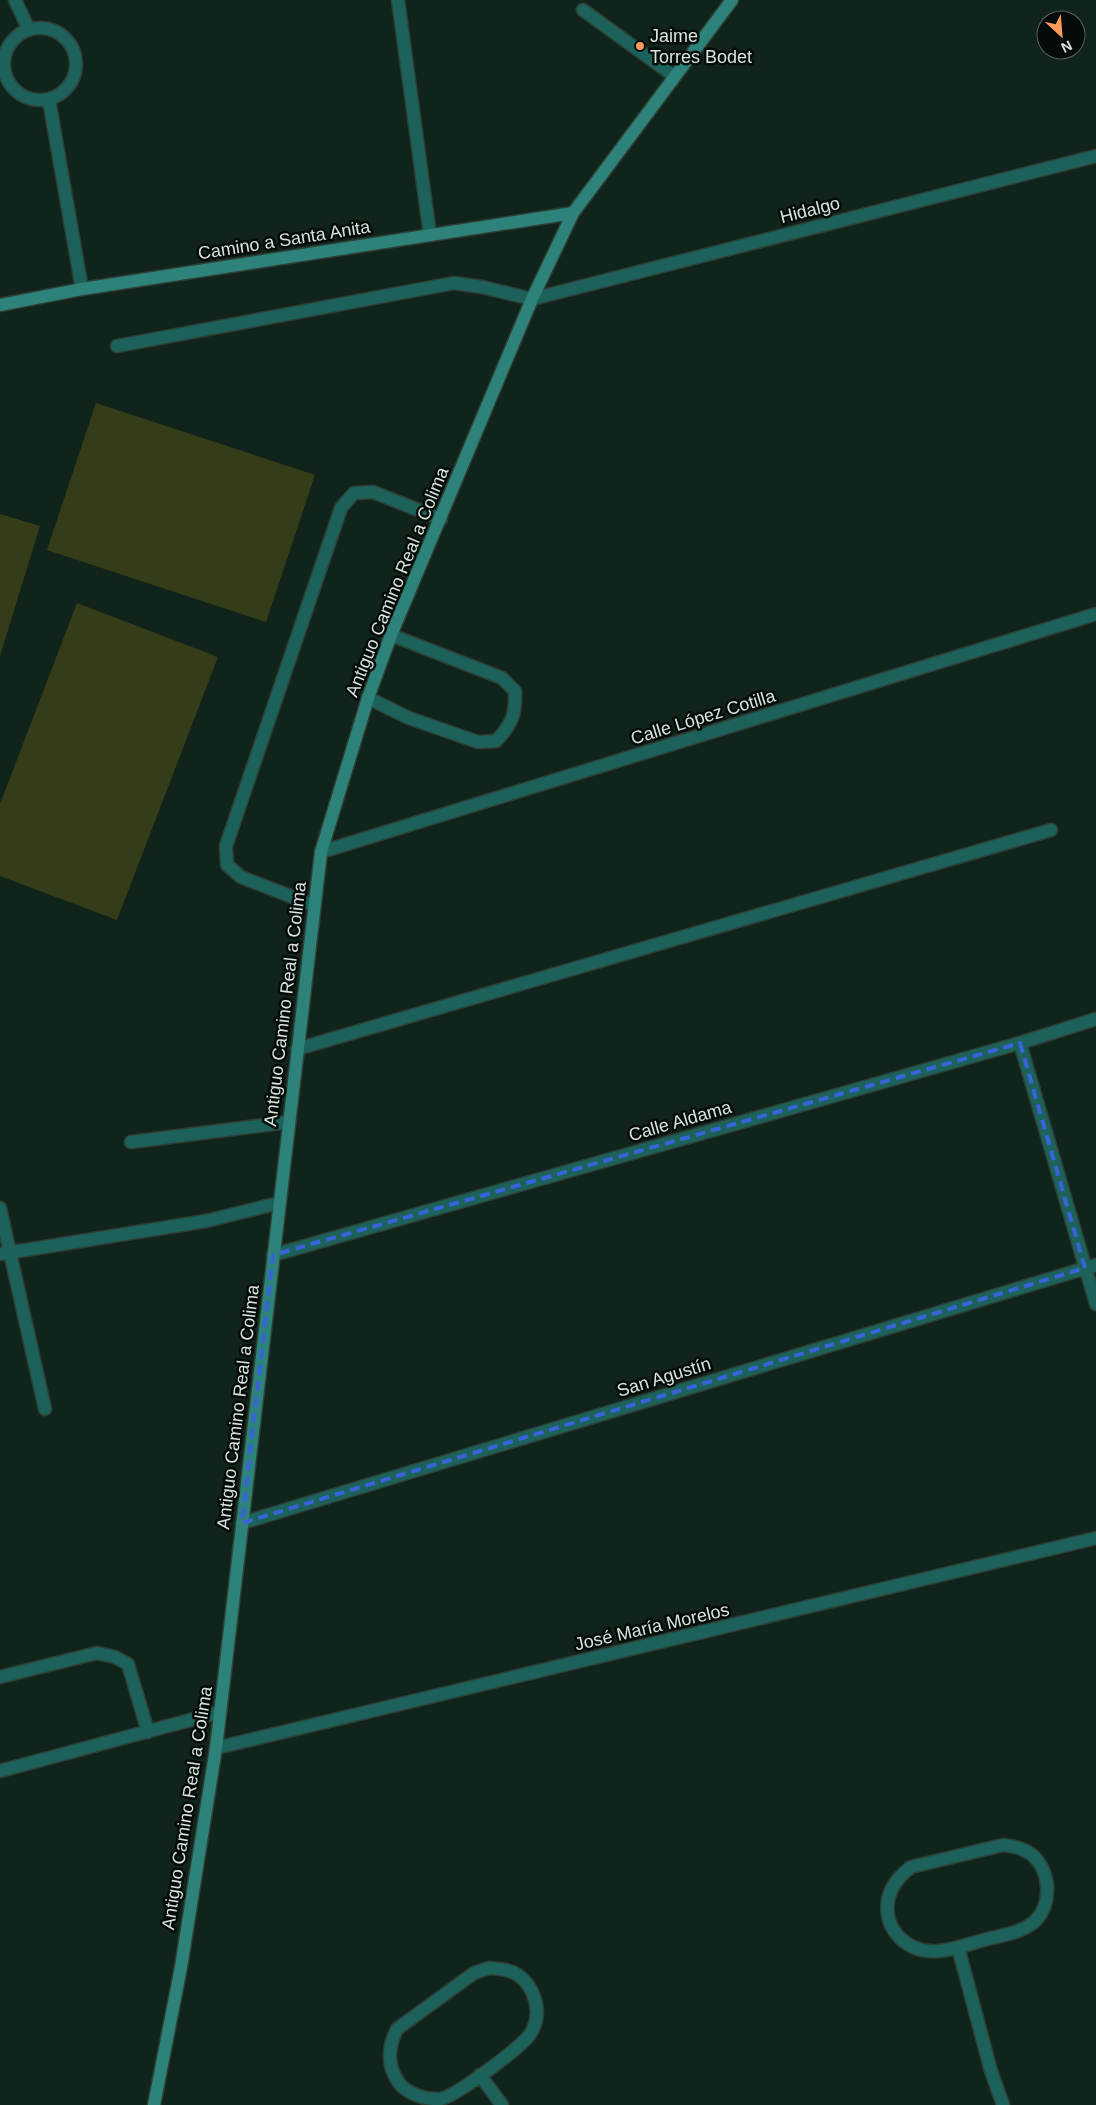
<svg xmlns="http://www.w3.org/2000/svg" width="1096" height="2105" viewBox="0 0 1096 2105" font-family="Arial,sans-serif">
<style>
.green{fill:#353c18}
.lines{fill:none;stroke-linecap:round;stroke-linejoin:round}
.lane-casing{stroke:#2d3f36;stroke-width:15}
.street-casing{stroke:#2d3f36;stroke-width:15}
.secondary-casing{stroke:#2d3f36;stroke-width:15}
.lane{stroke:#1d625a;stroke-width:12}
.street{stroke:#1d625a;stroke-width:12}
.secondary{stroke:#2d8379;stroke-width:12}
.marked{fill:none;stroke:#3964d9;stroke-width:4;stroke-dasharray:10 6;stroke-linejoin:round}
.poi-dot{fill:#ff9b5a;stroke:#050b08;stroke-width:2}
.labels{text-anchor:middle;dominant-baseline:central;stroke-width:5;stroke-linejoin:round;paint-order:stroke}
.poi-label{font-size:18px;fill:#d8e3dd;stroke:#050b08;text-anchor:start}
.street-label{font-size:18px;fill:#d8e3dd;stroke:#050b08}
</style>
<rect width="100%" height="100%" fill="#11241b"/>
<!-- green -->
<path class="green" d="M 96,403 L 315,475 L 266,622 L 47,550 Z
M 0,514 L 40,526 L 0,656 Z
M 77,603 L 218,657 L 117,920 L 0,876 L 0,804 Z"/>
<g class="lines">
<!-- lane casing -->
<g class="lane-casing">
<path id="lane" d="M 583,10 L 674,76
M 117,346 L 454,283 L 482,287 L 532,299
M 368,698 L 409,718 L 478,742 L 496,741 C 512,724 516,715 515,691 L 502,678 L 391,635
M 313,905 L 241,877 L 227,865 L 226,846 L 341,508 L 354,493 L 373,492 L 441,519
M 131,1142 L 289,1122
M 0,1677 L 97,1653 L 115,1657 L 128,1664 L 148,1732
M 0,1771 L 220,1712"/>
</g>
<!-- street casing -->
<g class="street-casing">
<path id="street" d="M 15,0 L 29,30
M 398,0 L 430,235
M4 64a36 36 0 1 1 72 0a36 36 0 1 1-72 0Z
M 49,100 L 82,289
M 532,299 L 1096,156
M 321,852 L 1096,614
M 1020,1043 L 1096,1304
M 297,1049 L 1051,830
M 0,1208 L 45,1409
M 0,1254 L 206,1221 L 279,1203
M 273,1255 L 1020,1043 L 1096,1019
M 242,1523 L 1096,1265
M 216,1748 L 1096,1538
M 1003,1845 C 1014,1846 1023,1848 1031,1854 C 1051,1870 1053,1905 1034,1922 C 1021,1933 1003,1935 987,1939 C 958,1947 926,1962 901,1939 C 896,1934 891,1927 889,1920 C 883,1897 894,1880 911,1867 Z
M 958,1947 L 991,2071 L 1003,2105
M 489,1968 C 499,1969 509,1969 518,1975 C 534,1986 542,2011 533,2029 C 531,2033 528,2038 524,2041 C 511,2054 455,2097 440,2099 C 425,2100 408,2094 399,2083 C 386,2065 388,2047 397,2029 L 474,1973 Z
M 480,2075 L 502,2105"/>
</g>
<!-- secondary casing -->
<g class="secondary-casing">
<path id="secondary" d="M 0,305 L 82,289 L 573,213
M 154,2105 L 181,1967 L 216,1748 L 321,852 L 368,698 L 391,635 L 532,299 L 573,213 L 732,0"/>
</g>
<!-- lane -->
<use href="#lane" class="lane"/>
<!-- street -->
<use href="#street" class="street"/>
<!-- secondary -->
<use href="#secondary" class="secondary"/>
</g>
<!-- marked area -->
<path class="marked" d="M 1020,1043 L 1085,1268 L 242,1523 L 273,1255 Z"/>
<!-- markers -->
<circle class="poi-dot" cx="640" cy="46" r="5"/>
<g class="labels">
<!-- poi labels -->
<g class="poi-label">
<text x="650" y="36">Jaime<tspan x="650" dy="21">Torres Bodet</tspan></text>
</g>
<!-- street labels -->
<g class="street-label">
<text transform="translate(810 210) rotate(-14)">Hidalgo</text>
<text transform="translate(284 240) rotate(-9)">Camino a Santa Anita</text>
<text transform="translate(397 582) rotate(-68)">Antiguo Camino Real a Colima</text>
<text transform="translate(703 717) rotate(-17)">Calle López Cotilla</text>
<text transform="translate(285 1004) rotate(-83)">Antiguo Camino Real a Colima</text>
<text transform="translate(680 1121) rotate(-16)">Calle Aldama</text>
<text transform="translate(664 1377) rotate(-17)">San Agustín</text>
<text transform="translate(238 1407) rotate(-83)">Antiguo Camino Real a Colima</text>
<text transform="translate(652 1627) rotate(-13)">José María Morelos</text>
<text transform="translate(187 1808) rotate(-81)">Antiguo Camino Real a Colima</text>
</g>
</g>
<!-- north arrow -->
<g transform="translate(1061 35) rotate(154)"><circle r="24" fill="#050b08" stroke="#59615d"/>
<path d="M0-4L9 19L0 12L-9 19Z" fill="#ff9b5a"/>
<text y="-8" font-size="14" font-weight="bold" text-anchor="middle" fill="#d8e3dd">N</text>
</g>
</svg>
